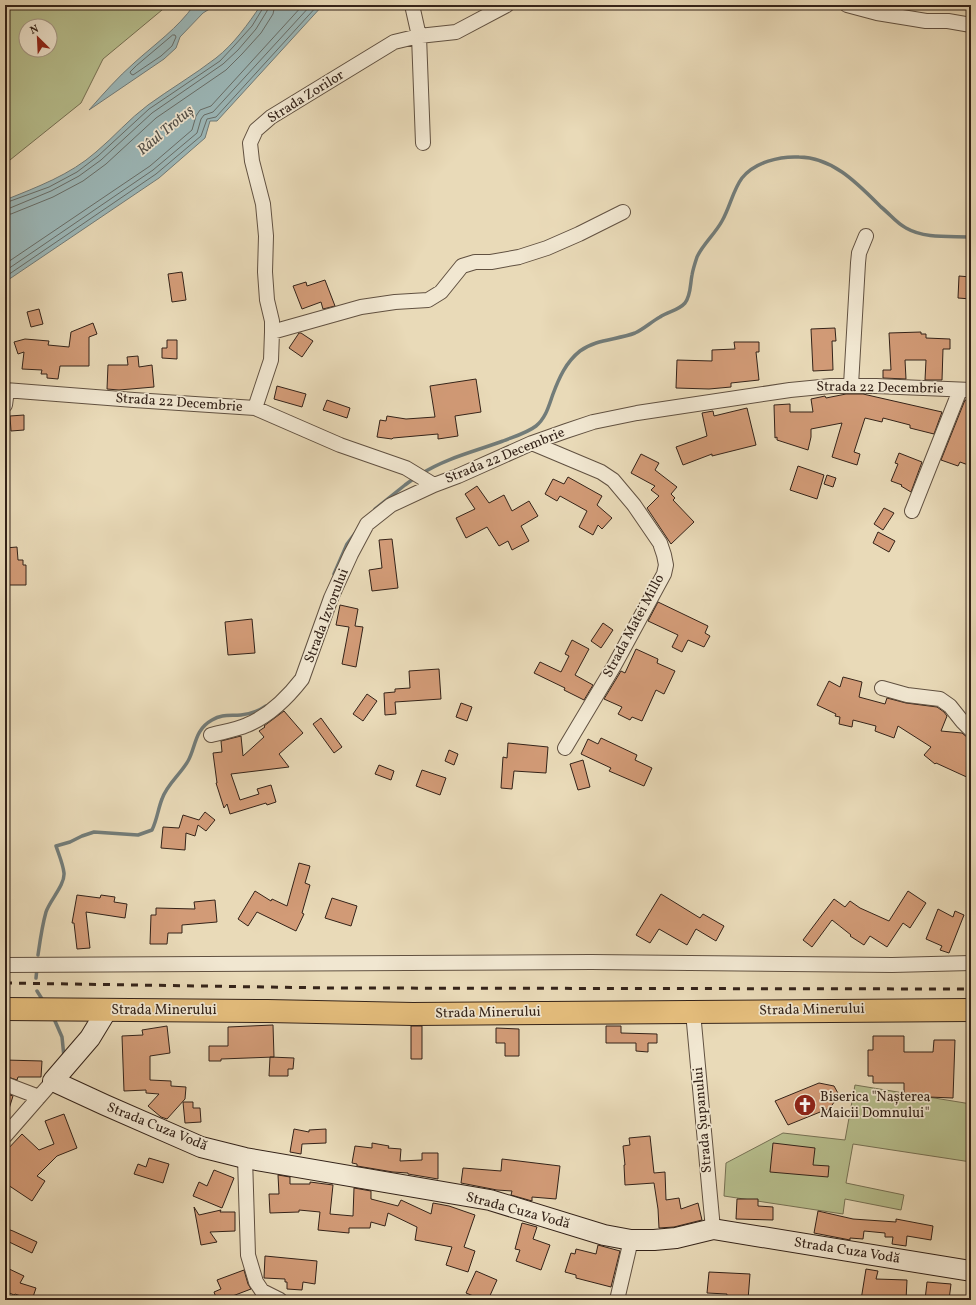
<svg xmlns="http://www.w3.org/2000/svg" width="976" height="1305" viewBox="0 0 976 1305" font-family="Vollkorn,serif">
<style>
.green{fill:#b7bf8e;stroke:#767154;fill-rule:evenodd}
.water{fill:#9cb8b9;stroke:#727c79}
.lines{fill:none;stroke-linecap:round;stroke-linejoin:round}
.shore{stroke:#686e69;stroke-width:1}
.stream{stroke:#727c79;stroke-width:3.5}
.building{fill:#d29b77;stroke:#342319}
.street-casing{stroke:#615141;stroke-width:16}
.secondary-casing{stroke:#342319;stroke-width:22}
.primary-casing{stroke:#342319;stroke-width:24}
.street{stroke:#f1e7d1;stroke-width:14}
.secondary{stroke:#f1e7d1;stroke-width:20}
.primary{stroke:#e4bd7c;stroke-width:22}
.rail{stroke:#342319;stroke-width:3;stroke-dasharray:7 7;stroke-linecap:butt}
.labels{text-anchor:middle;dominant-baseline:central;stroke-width:3.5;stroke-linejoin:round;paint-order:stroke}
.street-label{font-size:14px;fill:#342319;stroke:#f1e7d1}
.poi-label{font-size:14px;fill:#342319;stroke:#f1e7d1;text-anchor:start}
.water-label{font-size:15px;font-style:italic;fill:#535049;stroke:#f1e7d1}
</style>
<rect width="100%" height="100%" fill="#e9dab8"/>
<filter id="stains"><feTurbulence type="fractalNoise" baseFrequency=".005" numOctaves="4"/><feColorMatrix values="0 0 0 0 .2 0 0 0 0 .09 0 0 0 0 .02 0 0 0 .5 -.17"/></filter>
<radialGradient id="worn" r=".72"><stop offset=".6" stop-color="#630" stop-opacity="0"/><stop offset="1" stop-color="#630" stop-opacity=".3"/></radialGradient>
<!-- green -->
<path class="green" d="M 5,5 L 168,5 L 103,59 L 81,103 L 5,164 ZM 26,26 L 50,26 L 50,50 L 26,50 Z
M 855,1085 L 971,1104 L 971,1162 L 853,1144 L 846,1183 L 904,1195 L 901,1210 L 845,1199 L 843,1214 L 724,1196 L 726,1163 L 783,1133 L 845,1140 Z"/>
<!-- water -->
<path class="water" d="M 194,5 L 216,5 L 203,13 L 180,37 L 176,48 L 164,59 L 89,110 C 103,94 118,77 134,63 C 155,44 178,28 194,5 Z
M 261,5 L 323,5 L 217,121 L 210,121 L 205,138 L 159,178 L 5,282 L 5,200 C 37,187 70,175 96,152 C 114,137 129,119 148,105 C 170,89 194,75 216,58 C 234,44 248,24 261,5 Z"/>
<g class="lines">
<!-- shore -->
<path class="shore" d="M 173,35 L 175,35 L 176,37 L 172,46 L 161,56 L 133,75 L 131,74 L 130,72 L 136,66 Z
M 5,203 L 49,187 L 77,172 L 98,156 L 149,109 L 220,61 L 234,46 L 252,26 L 263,8 L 264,5
M 5,208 L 10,208 L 51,191 L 79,176 L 101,160 L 152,113 L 223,64 L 238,50 L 256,29 L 267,11 L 269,5
M 5,214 L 11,214 L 53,197 L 83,181 L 106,164 L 156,118 L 226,70 L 242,54 L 261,33 L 273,14 L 275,5
M 5,264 L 150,166 L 192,130 L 196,116 L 200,110 L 211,106 L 303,5
M 5,271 L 153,170 L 197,133 L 201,119 L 204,115 L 213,112 L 311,5
M 5,277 L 156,174 L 201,136 L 207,119 L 216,117 L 318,5"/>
<!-- stream -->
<path class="stream" d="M 421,474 C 446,458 476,451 503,441 C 513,437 527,433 536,426 C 546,418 549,405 553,394 C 559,378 566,362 580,351 C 596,339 617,340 635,333 C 644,329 651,322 660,317 C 668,311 678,311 685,303 C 691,295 690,285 692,275 C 693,269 695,263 697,257 C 703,244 715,234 722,221 C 730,207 733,190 742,178 C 755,162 780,156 799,157 C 833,157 859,185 881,207 C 890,214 896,223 906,228 C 925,239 950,236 971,237
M 375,509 L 405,485 L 416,477
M 334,574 L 347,544 L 356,532
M 38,955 C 40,941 42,926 46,912 C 50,900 65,885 64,873 C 63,864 59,855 56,846 L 70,842 L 82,836 L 94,832 L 138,835 L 152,830 C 157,820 158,809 162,799 C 167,784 180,775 188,761 C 196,747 194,730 212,720 C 222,714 230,716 241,715 C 250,714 259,711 266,706
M 36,978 L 37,968
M 37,991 L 42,999
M 55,1021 L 62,1037 L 64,1057"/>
</g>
<!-- building -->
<path class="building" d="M 182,272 L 186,300 L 172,302 L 168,274 Z
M 959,276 L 971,277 L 971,299 L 958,298 Z
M 325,280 L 335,306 L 323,309 L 321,302 L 302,309 L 293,286 L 306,282 L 307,286 Z
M 39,309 L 43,324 L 31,327 L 27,312 Z
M 93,323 L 97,334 L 89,337 L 89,366 L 60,366 L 58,379 L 47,378 L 47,374 L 41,374 L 42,370 L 22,369 L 24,352 L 18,354 L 14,342 L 25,339 L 49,341 L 48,345 L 69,347 L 71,332 Z
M 835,328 L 836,341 L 832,341 L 833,370 L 813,371 L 811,329 Z
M 921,332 L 921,334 L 926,334 L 926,338 L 950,339 L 950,349 L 943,349 L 942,380 L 925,380 L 926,360 L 905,360 L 906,379 L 883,378 L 883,370 L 891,370 L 889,333 Z
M 299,333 L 301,333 L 313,341 L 302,357 L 289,348 Z
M 167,340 L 177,340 L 177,359 L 162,358 L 162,348 L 167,348 Z
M 734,342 L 759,342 L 759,352 L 756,352 L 759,380 L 731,383 L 731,387 L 709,389 L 676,388 L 677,360 L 712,361 L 712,350 L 735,349 Z
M 138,356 L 139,367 L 152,365 L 154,387 L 119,390 L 107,389 L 108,365 L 128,365 L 127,357 Z
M 476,379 L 481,412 L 455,416 L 458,436 L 438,439 L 438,434 L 393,438 L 392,439 L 377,437 L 380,420 L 386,421 L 387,416 L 406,419 L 435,417 L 430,386 Z
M 277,386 L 306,394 L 302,407 L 274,399 Z
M 846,394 L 863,394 L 942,412 L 934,434 L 910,428 L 910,425 L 883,418 L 882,422 L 865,418 L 854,452 L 860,454 L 857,465 L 832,457 L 842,423 L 811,429 L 811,437 L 808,450 L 777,440 L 777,437 L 775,438 L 774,405 L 790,404 L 790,412 L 813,412 L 811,399 L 825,396 L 826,398 Z
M 327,400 L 350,408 L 347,418 L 323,410 Z
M 965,400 L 971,402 L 971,466 L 960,462 L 958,466 L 941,460 Z
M 747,408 L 756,445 L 712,456 L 712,454 L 683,465 L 676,447 L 707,436 L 702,413 L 713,411 L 714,416 Z
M 24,415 L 24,430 L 11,431 L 10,416 Z
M 899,453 L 922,462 L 911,492 L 901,486 L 902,485 L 891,481 L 898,464 L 895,463 Z
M 641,454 L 659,463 L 655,470 L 677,487 L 671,494 L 675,498 L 673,500 L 694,522 L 671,544 L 647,508 L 659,496 L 651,490 L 655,486 L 631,473 Z
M 798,466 L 824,475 L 817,499 L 790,490 Z
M 827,475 L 836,478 L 833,487 L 824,484 Z
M 568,477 L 602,496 L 597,505 L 612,518 L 602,529 L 598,525 L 593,535 L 579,527 L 587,511 L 560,496 L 557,501 L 545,494 L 553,479 L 564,484 Z
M 477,486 L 489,503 L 504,495 L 512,511 L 529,501 L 538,516 L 521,526 L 529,541 L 512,550 L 508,541 L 499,546 L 487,527 L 466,538 L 456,518 L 475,509 L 465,494 Z
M 884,508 L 894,513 L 883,530 L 874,524 Z
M 878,532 L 895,541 L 889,552 L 873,543 Z
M 392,539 L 398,588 L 372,591 L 369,570 L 382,568 L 379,540 Z
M 17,547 L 18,560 L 23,560 L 23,565 L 26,565 L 26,585 L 5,585 L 5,548 Z
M 658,602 L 708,626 L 705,633 L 710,636 L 704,647 L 688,640 L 682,652 L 672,647 L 678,635 L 648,621 Z
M 340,605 L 358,609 L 355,626 L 363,627 L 356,667 L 342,664 L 349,627 L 336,625 Z
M 252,619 L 255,653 L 228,655 L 225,622 Z
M 603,623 L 613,630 L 601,648 L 591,641 Z
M 572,640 L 589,649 L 575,675 L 593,685 L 584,700 L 564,690 L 565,688 L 534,673 L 540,662 L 561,672 L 569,656 L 565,654 Z
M 636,649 L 658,659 L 657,663 L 675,671 L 664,694 L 656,690 L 642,721 L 632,717 L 630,720 L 618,714 L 622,707 L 604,699 L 621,671 L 625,673 Z
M 439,669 L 441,699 L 395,702 L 396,714 L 385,715 L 384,693 L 395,692 L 395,689 L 410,688 L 409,671 Z
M 843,677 L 862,682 L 859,697 L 885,704 L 887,698 L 906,703 L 937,707 L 944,712 L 947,716 L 941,731 L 962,733 L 968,738 L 971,738 L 971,779 L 936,763 L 935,764 L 924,755 L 931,747 L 898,726 L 894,738 L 875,731 L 876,726 L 853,720 L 852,727 L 839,724 L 840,717 L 835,716 L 836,714 L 817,705 L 829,681 L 840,687 Z
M 367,694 L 377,701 L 363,721 L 353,714 Z
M 461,703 L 472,707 L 467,721 L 456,717 Z
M 284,711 L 303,733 L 279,754 L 289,767 L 231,774 L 240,800 L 259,794 L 257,789 L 271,785 L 276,802 L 267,805 L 266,803 L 230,814 L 227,804 L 224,808 L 216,783 L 217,783 L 213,753 L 222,752 L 221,741 L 241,736 L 243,756 L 264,737 L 259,731 L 265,727 L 264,726 Z
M 321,718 L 342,747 L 334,753 L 313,724 Z
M 601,738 L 637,755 L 635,760 L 652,768 L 644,786 L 609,771 L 611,768 L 581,754 L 588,739 L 598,744 Z
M 508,743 L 548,747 L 546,773 L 514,771 L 512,789 L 501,788 L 503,757 L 507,758 Z
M 449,750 L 458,754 L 454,765 L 445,761 Z
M 583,760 L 590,787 L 578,790 L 570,764 Z
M 379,765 L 394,771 L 391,780 L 375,774 Z
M 422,770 L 446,778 L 440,795 L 416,786 Z
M 205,812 L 215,820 L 206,831 L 198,825 L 195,836 L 186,833 L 185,850 L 161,848 L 163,827 L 179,828 L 183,815 L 199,820 Z
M 299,863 L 310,866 L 305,883 L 310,885 L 302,913 L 304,914 L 296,931 L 257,912 L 248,926 L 238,919 L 255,891 L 271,901 L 272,899 L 287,906 Z
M 908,891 L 926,903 L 910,928 L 903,923 L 887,947 L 870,936 L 864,945 L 850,936 L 851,935 L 832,920 L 812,947 L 803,940 L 834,899 L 845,907 L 850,901 L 860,908 L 889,921 Z
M 661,894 L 700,918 L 703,914 L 724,926 L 716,941 L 696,929 L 687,945 L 659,929 L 650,943 L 636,935 Z
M 77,895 L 100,898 L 101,895 L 115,897 L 114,902 L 127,904 L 125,918 L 86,912 L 90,948 L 77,949 L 74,923 L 72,923 Z
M 332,898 L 357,906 L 351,926 L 325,918 Z
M 215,900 L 217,922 L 182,925 L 182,933 L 168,933 L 167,944 L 150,944 L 151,915 L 156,915 L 156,908 L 195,909 L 194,902 Z
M 938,909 L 953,917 L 955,911 L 964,915 L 949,953 L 940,950 L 942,946 L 926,939 Z
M 273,1025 L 274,1057 L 221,1059 L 221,1061 L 209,1061 L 209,1046 L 228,1046 L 228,1027 Z
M 167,1026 L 170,1053 L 150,1056 L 150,1080 L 171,1081 L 171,1086 L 186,1087 L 185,1099 L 167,1119 L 161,1117 L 148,1106 L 159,1094 L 146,1093 L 146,1090 L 124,1091 L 122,1036 L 143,1035 L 142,1030 Z
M 411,1026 L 422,1026 L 422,1059 L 411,1059 Z
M 606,1026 L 621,1026 L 621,1033 L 657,1034 L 657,1043 L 648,1043 L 648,1052 L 636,1051 L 636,1043 L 606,1043 Z
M 496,1028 L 519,1029 L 519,1056 L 505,1056 L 505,1043 L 496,1043 Z
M 873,1036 L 904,1036 L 904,1052 L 933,1052 L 934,1040 L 955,1040 L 953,1098 L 904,1096 L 904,1083 L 873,1083 L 873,1076 L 868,1076 L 868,1050 L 873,1050 Z
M 270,1057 L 294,1058 L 293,1069 L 288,1069 L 288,1076 L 269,1076 Z
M 5,1060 L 42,1061 L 41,1077 L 18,1077 L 17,1080 L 5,1076 Z
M 819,1083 L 834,1086 L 839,1095 L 830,1108 L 788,1125 L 775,1101 Z
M 5,1093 L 13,1096 L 8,1112 L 5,1112 Z
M 183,1102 L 193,1102 L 193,1108 L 200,1108 L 201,1122 L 185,1123 Z
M 64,1114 L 77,1148 L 57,1156 L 37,1176 L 45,1181 L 32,1201 L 5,1183 L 5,1152 L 22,1134 L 39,1150 L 54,1144 L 45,1121 Z
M 294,1129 L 309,1132 L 309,1130 L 326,1129 L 326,1143 L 302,1144 L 301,1154 L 290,1152 Z
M 650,1136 L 654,1173 L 665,1172 L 666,1200 L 679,1198 L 681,1209 L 698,1203 L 702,1220 L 674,1227 L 659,1228 L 658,1209 L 654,1183 L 625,1185 L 624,1165 L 625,1165 L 623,1146 L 630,1145 L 629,1138 Z
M 372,1143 L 389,1146 L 388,1148 L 401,1149 L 400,1161 L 422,1160 L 422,1153 L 438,1153 L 438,1179 L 408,1174 L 408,1173 L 393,1172 L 357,1166 L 357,1164 L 352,1163 L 355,1146 L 372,1148 Z
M 773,1143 L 815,1148 L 813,1165 L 829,1166 L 828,1177 L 770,1172 Z
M 149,1158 L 169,1164 L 163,1183 L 134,1174 L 138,1164 L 146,1167 Z
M 502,1159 L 560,1166 L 556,1199 L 532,1197 L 532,1201 L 511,1195 L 512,1191 L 497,1190 L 461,1183 L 463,1168 L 501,1171 Z
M 214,1170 L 234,1178 L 222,1208 L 193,1196 L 199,1182 L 207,1186 Z
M 278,1175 L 290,1177 L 290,1184 L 310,1184 L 310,1182 L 333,1185 L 330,1214 L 353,1216 L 354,1188 L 371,1191 L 371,1199 L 398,1206 L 401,1200 L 431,1214 L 433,1203 L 449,1206 L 475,1215 L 464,1247 L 475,1251 L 468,1272 L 446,1265 L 452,1247 L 415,1240 L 417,1227 L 388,1213 L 385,1226 L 371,1222 L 370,1228 L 349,1228 L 349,1233 L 318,1230 L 320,1212 L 299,1210 L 299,1212 L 270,1213 L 269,1194 L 279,1194 Z
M 737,1199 L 758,1199 L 758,1206 L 773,1207 L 773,1220 L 736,1219 Z
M 194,1207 L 199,1215 L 221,1210 L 220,1212 L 235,1212 L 235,1231 L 210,1232 L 217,1242 L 201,1245 Z
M 818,1211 L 853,1219 L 896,1222 L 896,1219 L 933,1226 L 931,1240 L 907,1236 L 906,1246 L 892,1244 L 893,1237 L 885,1237 L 885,1233 L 864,1231 L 863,1239 L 850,1238 L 850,1240 L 814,1233 Z
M 522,1223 L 537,1227 L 533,1239 L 550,1245 L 541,1270 L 516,1261 L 520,1250 L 515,1249 Z
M 5,1228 L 13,1231 L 37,1242 L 32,1253 L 5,1240 Z
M 598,1245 L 620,1251 L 611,1287 L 576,1278 L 576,1275 L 565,1272 L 571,1253 L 575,1254 L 576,1249 L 596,1254 Z
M 265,1256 L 317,1261 L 315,1284 L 303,1282 L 302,1290 L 287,1289 L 287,1282 L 285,1282 L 285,1279 L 264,1278 Z
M 5,1267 L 24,1276 L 20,1283 L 36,1288 L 32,1300 L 15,1294 L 14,1295 L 5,1291 Z
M 866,1269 L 878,1271 L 876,1279 L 907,1280 L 906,1300 L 861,1300 Z
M 244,1270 L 248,1284 L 251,1289 L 230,1297 L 231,1300 L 217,1300 L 214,1292 L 221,1289 L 217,1280 Z
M 476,1271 L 497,1280 L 488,1300 L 483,1300 L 466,1293 Z
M 709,1272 L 750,1274 L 748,1300 L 726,1300 L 727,1294 L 707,1293 Z
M 927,1282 L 951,1284 L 949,1300 L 925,1300 Z"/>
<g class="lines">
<!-- street casing -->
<g class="street-casing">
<path id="street" d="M 412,5 L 419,36 L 423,143
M 847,5 L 877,13 L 914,19 L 926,21 L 948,21 L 971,25
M 272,332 L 361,307 L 395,302 L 428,300 L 441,292 L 462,266 L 475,262 L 491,262 L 519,257 L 547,248 L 579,234 L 623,212
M 851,385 L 858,263 L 859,253 L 866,236
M 5,390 L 134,400 L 255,408 L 340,445 L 406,468 L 434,485
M 5,405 L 7,390
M 255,408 L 271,360 L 272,332 L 272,321 L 267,300 L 265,272 L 266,236 L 263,204 L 252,161 L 250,143 L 256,130 L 271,117 L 394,42 L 419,36 L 456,32 L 507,5
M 532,443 L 601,472 L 613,480 L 634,505 L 660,543 L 664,555 L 666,565 L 664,574 L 614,666 L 565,748
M 912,511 L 960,390
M 882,688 L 907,695 L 940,699 L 950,706 L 962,721 L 971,730
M 211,735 C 222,732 236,730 247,725 C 269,716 288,697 302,679 L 331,598 L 351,554 L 367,524 L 391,505 L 434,485 L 458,476 L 532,443 L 566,431 L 593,422 L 637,413 L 790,390 L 831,386 L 876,386 L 971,390
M 5,965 L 591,962 L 892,965 L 971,963
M 693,1012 L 713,1229
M 5,1084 L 39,1097
M 5,1136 L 53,1081
M 245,1158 L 248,1255 L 256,1282 L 262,1291 L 280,1300
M 617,1300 L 631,1240"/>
</g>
<!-- secondary casing -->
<g class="secondary-casing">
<path id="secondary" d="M 107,1010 L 90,1038 L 53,1081 L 105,1105 L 201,1147 L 245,1158 L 490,1200 L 604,1235 L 631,1240 L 654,1240 L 676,1238 L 713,1229 L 971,1271"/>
</g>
<!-- primary casing -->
<g class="primary-casing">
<path id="primary" d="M 5,1009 L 268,1011 L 413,1014 L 971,1010"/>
</g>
<!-- street -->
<use href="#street" class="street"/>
<!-- secondary -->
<use href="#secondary" class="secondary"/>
<!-- primary -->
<use href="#primary" class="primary"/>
<!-- rail -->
<path class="rail" d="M 5,983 L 332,988 L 971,989"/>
</g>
<!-- icons -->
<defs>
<g id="church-disc" transform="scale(1.15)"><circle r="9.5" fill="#8f2418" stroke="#f1e7d1"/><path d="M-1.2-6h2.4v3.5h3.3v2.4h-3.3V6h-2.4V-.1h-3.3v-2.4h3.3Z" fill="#fff"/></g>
</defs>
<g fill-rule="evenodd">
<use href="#church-disc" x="805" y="1105"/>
</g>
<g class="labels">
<!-- street labels -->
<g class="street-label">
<text transform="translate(306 97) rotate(-32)">Strada Zorilor</text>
<text transform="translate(880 388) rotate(1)">Strada 22 Decembrie</text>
<text transform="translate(179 403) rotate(4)">Strada 22 Decembrie</text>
<text transform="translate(505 456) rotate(-22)">Strada 22 Decembrie</text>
<text transform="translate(327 616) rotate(-69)">Strada Izvorului</text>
<text transform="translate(634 626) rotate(-62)">Strada Matei Millo</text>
<text x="164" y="1010">Strada Minerului</text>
<text transform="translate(812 1010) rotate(-1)">Strada Minerului</text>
<text transform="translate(488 1013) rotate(-1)">Strada Minerului</text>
<text transform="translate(703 1120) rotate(-95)">Strada Șupanului</text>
<text transform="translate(157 1127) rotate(22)">Strada Cuza Vodă</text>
<text transform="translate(518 1211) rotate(15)">Strada Cuza Vodă</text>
<text transform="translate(847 1251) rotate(9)">Strada Cuza Vodă</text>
</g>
<!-- poi labels -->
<g class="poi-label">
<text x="820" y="1097">Biserica "Nașterea<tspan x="820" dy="16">Maicii Domnului"</tspan></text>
</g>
<!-- water labels -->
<g class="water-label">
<text transform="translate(166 131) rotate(-40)">Râul Trotuș</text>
</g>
</g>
<!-- margin -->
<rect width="976" height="1305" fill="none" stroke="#e9dab8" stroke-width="20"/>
<rect x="6" y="6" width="964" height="1293" fill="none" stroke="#342319" stroke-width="2"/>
<rect x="10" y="10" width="956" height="1285" fill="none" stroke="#342319"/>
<!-- north arrow -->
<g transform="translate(38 38) rotate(336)"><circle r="19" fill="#f1e7d1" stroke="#a59987"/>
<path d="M0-3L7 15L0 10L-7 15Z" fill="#8f2418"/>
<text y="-6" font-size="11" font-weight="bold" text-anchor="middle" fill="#342319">N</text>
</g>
<rect width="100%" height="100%" filter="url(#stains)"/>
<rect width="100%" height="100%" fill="url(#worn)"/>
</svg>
